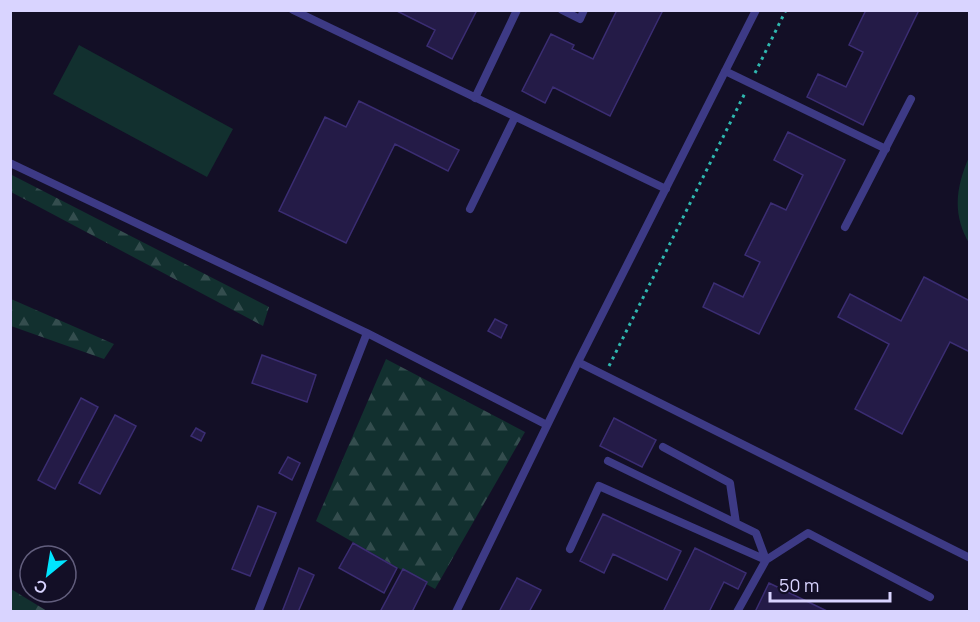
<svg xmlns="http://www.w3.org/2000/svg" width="980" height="622" viewBox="0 0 980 622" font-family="Manrope,sans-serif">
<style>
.forest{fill:url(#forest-firs)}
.pitch{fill:#12302f}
.building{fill:#241b47;stroke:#3b2d73;stroke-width:1.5}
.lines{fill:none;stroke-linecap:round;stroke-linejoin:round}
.path{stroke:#2fb8b0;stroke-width:3;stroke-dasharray:3 4.5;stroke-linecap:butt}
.lane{stroke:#3d3a85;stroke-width:8}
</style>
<defs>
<pattern id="forest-firs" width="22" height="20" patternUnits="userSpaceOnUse" patternTransform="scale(1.5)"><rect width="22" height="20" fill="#12302f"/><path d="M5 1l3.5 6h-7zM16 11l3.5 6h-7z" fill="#344d4e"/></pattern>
</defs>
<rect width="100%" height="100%" fill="#130f26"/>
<!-- forest -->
<path class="forest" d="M 10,174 L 269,307 L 263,326 L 11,192 Z
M 11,299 L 114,344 L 104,359 L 11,326 Z
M 386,359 L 525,432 L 435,589 L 316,521 Z
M 11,589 L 47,611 L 11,611 Z"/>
<!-- pitch -->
<path class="pitch" d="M 79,45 L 233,129 L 207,177 L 53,94 Z
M 969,157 L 970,243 L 969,243 C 952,214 956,187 969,157 Z"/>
<!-- building -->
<path class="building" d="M 395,10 L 477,10 L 452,59 L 427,46 L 435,30 Z
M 617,10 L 663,10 L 610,116 L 553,87 L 545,103 L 522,91 L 551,34 L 574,45 L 572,49 L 593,59 Z
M 866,10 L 919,10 L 863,125 L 807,97 L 818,74 L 846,87 L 863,52 L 849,45 Z
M 359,101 L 459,150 L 448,171 L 395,144 L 346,243 L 279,211 L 325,117 L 346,127 Z
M 788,132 L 845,160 L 759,334 L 703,307 L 714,283 L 743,297 L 760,262 L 745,255 L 771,203 L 786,210 L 803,175 L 774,160 Z
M 924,277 L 970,301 L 970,352 L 950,342 L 902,434 L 855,409 L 889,344 L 838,317 L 850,294 L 901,321 Z
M 495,319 L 507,325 L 501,338 L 488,331 Z
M 262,355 L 316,375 L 307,402 L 252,383 Z
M 81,398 L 98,407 L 55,489 L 38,480 Z
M 115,415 L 136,426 L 100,494 L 79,483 Z
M 614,418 L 656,440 L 642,467 L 600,446 Z
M 196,428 L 205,433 L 201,441 L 191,436 Z
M 288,457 L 300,463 L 292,480 L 279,473 Z
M 258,506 L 276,513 L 250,576 L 232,569 Z
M 603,514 L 681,551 L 667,580 L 613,554 L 604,573 L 580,561 Z
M 353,543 L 397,568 L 384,593 L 339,568 Z
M 695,548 L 746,573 L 738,589 L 724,582 L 709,612 L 663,612 Z
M 299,568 L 314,575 L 298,612 L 282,612 Z
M 403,569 L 427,582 L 412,612 L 380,612 Z
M 517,578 L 541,590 L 529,612 L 499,612 Z
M 769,583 L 829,612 L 755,612 Z"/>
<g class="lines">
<!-- path -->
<path class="path" d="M 755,73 L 786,10
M 609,366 L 745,93"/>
<!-- lane -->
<path class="lane" d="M 293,10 L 666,189
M 562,10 L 580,19 L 584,10
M 725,71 L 886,149
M 475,98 L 517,10
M 10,163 L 367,333 L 547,425
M 470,209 L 515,117
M 845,227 L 911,99
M 578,362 L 970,558
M 663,447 L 730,483 L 736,523
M 608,461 L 756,533 L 766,560 L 808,533 L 930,597
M 570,549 L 599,486 L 766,560 L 737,612
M 258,612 L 367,333
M 456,612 L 578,362 L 756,10"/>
</g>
<!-- border -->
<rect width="980" height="622" fill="none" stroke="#d9d4ff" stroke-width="24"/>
<!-- north arrow -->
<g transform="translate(48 574) rotate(210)"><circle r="28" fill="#130f26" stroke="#625e7d" stroke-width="1.5"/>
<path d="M0-4.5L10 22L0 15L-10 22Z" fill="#00e5ff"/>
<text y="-9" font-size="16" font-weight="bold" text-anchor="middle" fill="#d9d4ff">С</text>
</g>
<!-- scale -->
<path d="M770 592v9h120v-9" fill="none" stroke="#d9d4ff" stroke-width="3"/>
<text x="779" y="592" font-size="18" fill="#d9d4ff" stroke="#130f26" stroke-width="4.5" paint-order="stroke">50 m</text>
</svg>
